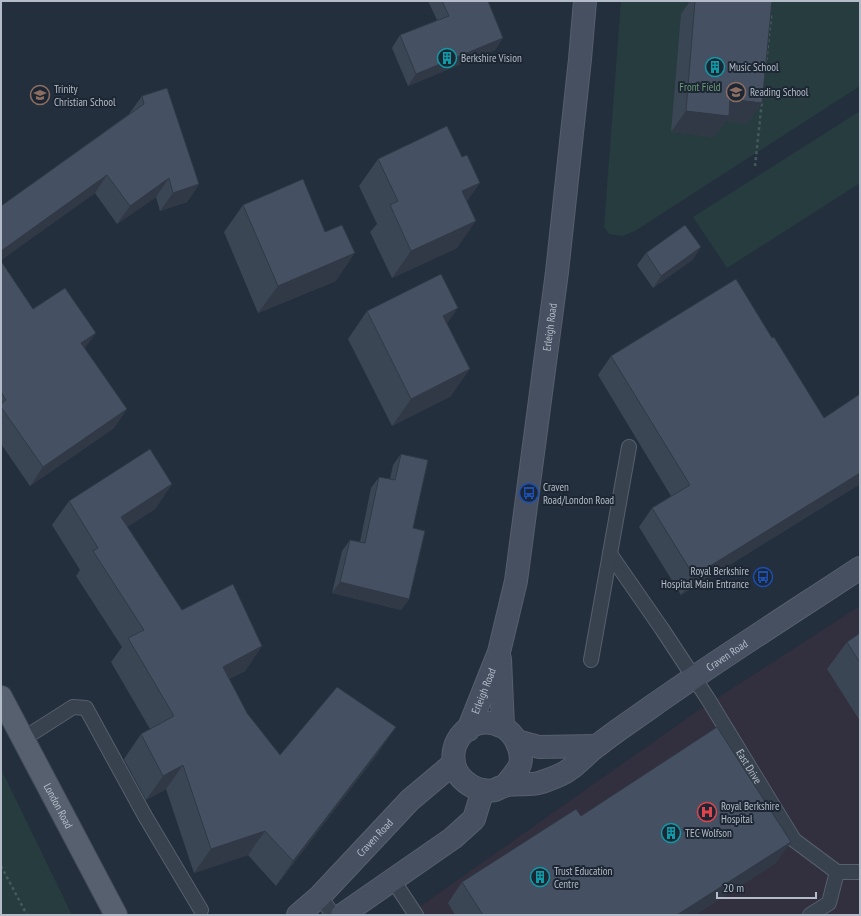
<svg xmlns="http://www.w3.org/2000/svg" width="861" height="916" viewBox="0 0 861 916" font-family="'PT Sans Narrow',sans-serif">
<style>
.medical{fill:#32303f}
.green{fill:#263c3f}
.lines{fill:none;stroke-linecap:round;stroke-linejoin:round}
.lane-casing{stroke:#565f6c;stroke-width:16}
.secondary-casing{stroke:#565f6c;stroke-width:24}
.primary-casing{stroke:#414a57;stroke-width:24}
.path{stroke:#44595c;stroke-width:2.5;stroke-dasharray:3 3;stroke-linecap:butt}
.lane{stroke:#38414e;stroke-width:14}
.secondary{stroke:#465061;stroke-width:22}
.primary{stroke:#56606e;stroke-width:22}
.wall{fill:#3b4654}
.shaded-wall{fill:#303945}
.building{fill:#455162;stroke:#303945}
.labels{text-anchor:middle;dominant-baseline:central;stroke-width:4;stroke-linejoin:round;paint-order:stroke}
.poi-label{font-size:11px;fill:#b4bcc9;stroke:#1d2633;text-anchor:start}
.park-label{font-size:11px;fill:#6b9a76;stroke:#1d2633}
.street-label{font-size:11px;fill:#b4bcc9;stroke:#1d2633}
</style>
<rect width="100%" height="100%" fill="#242f3e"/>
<!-- medical -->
<path class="medical" d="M 860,606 L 860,915 L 408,915 L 699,710 Z"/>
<!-- green -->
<path class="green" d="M 621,1 L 860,1 L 860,86 L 635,231 L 622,236 L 609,234 L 604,227 Z
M 860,111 L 860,183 L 727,268 L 693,217 Z
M 1,769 L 72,915 L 1,915 Z"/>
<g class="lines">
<!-- lane casing -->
<g class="lane-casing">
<g id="lane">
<path id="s1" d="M 610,554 L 662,629 L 708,699 L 794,840 L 837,872 L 860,872"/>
<path d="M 591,660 L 629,447"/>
<path d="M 23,739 L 73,707 L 86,708 L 145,816 L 201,910"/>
<path d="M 393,880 L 416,915"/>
<path d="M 320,896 L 333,915"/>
<path d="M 810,915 L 829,903 L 837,872"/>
</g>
</g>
<!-- secondary casing -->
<g class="secondary-casing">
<g id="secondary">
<path d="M 500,659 L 503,726"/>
<path id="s2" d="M 468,730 L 499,652 L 516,581 L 557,272 L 580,59 L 585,1"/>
<path d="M 517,741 L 539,747 L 595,746"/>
<path id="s3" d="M 506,785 C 510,779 516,773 519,767 C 522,761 521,754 519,748 C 512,723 480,713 462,734 C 455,742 452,753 454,764 C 458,781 478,794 495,790 C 499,788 503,786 507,785 C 518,783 531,786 542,782 C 551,779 563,775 570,769 C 580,762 587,753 597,746 C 614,732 633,720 651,707 C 719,659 790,614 860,568"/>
<path id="s4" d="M 298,915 L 320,896 L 410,800 L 454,763"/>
<path d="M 342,915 L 453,838 L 474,819 L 483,790"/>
</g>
</g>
<!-- primary casing -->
<g class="primary-casing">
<g id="primary">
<path id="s5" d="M 1,697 L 116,915"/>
</g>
</g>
<!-- path -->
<path class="path" d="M 765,72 L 771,18 L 771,13
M 755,166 L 762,101
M 1,866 L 27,915"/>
<!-- lane -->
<use href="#lane" class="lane"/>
<!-- secondary -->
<use href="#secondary" class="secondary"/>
<!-- primary -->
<use href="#primary" class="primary"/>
</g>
<!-- wall -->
<path class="wall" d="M 428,1 L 488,1 L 503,38 L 495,50 L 408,86 L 392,48 L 400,35 L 437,20 Z
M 690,1 L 772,1 L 762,103 L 747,124 L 726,121 L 714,137 L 671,132 L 681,14 Z
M 142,96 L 199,184 L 187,202 L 160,211 L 156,197 L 117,224 L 95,193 L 1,260 L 1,206 L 129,114 Z
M 378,159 L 467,202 L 457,248 L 392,278 L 370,232 L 377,224 L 359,186 Z
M 243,205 L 336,281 L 258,313 L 224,232 Z
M 701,247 L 692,260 L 653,288 L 637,265 L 646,253 Z
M 1,261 L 33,309 L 84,348 L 127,409 L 114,428 L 30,486 L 1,444 Z
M 367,311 L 447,324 L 451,396 L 392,426 L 348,339 Z
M 772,338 L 824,418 L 860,394 L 860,484 L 681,595 L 639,527 L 652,508 L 671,496 L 598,375 L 611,356 Z
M 401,454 L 413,528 L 409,599 L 401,610 L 332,593 L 342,551 L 350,540 L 360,542 L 371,488 L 379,477 L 390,479 L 393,465 Z
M 172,484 L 155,509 L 127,527 L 182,610 L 262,646 L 245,671 L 229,679 L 247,713 L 280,755 L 379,752 L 276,886 L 248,855 L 194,873 L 166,789 L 146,800 L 124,759 L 141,734 L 150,729 L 111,662 L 122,647 L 76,576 L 80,570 L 52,525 L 69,501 Z
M 860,633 L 860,721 L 827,669 L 847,642 Z
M 581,816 L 776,863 L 695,915 L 455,915 L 448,903 L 462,882 Z"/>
<!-- shaded-wall -->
<path class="shaded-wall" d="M 503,38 L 495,50 L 408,86 L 416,74 Z
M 730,99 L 762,103 L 747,124 L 726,121 L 714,137 L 671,132 L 686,111 Z
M 107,175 L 95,193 L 1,260 L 1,251 Z
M 169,178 L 156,197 L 117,224 L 130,206 Z
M 480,183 L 461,210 L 462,191 Z
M 199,184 L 187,202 L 160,211 L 173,193 Z
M 476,221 L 457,248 L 392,278 L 411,251 Z
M 701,247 L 692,260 L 653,288 L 661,276 Z
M 355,253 L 336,281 L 258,313 L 278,286 Z
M 458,308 L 439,335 L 443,316 Z
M 96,333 L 83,351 L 81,343 Z
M 470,369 L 451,396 L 392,426 L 411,399 Z
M 127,409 L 114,428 L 30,486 L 43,467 Z
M 860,473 L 860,484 L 681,595 L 694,576 Z
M 172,484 L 155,509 L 104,542 L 121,517 Z
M 340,582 L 409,599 L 401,610 L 332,593 Z
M 262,646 L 245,671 L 205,691 L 223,667 Z
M 396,727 L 379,752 L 276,886 L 293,861 Z
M 183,765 L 166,789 L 146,800 L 163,776 Z
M 265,831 L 248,855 L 194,873 L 211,849 Z
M 791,842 L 776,863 L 695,915 L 677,915 Z"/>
<!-- building -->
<path class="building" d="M 442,1 L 488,1 L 503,38 L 416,74 L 400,35 L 449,16 Z
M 695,1 L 772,1 L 762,103 L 730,99 L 729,116 L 686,111 Z
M 167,88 L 199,184 L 173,193 L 169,178 L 130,206 L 107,175 L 1,251 L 1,206 L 144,104 L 142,96 Z
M 447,126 L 462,157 L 467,155 L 480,183 L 462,191 L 476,221 L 411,251 L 390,205 L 398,201 L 378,159 Z
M 303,179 L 325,232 L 342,225 L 355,253 L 278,286 L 243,205 Z
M 685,225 L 701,247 L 661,276 L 646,253 Z
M 1,261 L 33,309 L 65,288 L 96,333 L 81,343 L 127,409 L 43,467 L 1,407 L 1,404 L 6,400 L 1,392 Z
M 441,274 L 458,308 L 443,316 L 470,369 L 411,399 L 367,311 Z
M 736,279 L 772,338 L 774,337 L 824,418 L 860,394 L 860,473 L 694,576 L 652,508 L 690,485 L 611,356 Z
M 150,449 L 172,484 L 121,517 L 182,610 L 233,584 L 262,646 L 223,667 L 247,713 L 280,755 L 337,687 L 396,727 L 293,861 L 265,831 L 211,849 L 183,765 L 163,776 L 141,734 L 174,716 L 128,638 L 144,630 L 93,551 L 98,548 L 69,501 Z
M 401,454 L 428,460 L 413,528 L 425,531 L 409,599 L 340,582 L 350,540 L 365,543 L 379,477 L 395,480 Z
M 860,633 L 860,663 L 847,642 Z
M 717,727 L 791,842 L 677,915 L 483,915 L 462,882 L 576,809 L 581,816 Z"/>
<!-- icons -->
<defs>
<g id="building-ring" transform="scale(1)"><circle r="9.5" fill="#1d2633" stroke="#0f9aa8" stroke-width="1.5"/><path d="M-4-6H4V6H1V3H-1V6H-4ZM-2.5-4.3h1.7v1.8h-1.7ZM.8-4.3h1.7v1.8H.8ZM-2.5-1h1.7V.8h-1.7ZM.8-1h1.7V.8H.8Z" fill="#0f9aa8"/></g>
<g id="school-ring" transform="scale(1)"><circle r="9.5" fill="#1d2633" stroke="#8d6e63" stroke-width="1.5"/><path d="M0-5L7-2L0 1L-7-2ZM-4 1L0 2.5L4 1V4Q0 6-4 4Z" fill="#8d6e63"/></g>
<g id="bus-ring" transform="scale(1)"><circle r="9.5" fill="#1d2633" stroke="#1a4fb4" stroke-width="1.5"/><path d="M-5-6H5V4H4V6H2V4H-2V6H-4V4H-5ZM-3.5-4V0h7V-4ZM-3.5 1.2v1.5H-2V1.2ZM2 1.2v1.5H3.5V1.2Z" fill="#1a4fb4"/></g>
<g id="hospital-ring" transform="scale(1)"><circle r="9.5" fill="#1d2633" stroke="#e0444e" stroke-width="1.5"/><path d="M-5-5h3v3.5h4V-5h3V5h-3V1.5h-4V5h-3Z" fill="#e0444e"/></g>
</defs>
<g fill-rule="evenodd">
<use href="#building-ring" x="447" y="58"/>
<use href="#building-ring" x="715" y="67"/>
<use href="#school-ring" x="736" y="92"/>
<use href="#school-ring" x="40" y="95"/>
<use href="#bus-ring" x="529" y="493"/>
<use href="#bus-ring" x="763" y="577"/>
<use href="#hospital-ring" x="707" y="812"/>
<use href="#building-ring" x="671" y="833"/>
<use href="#building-ring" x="540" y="877"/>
</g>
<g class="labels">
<!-- poi labels -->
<g class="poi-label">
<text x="461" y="58">Berkshire Vision</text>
<text x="729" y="67">Music School</text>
<text x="54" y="89">Trinity<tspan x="54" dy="13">Christian School</tspan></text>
<text x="750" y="92">Reading School</text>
<text x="543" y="487">Craven<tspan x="543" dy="13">Road/London Road</tspan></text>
<text x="749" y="571" text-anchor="end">Royal Berkshire<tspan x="749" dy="13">Hospital Main Entrance</tspan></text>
<text x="721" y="806">Royal Berkshire<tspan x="721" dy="13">Hospital</tspan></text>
<text x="685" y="833">TEC Wolfson</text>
<text x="554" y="871">Trust Education<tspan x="554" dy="13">Centre</tspan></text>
</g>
<!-- park labels -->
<g class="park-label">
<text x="700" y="87">Front Field</text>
</g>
<!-- street labels -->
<g class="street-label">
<text stroke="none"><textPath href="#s2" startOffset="413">Erleigh Road</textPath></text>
<text stroke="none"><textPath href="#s3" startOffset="472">Craven Road</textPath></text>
<text stroke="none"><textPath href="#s2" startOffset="42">Erleigh Road</textPath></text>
<text stroke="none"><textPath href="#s1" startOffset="254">East Drive</textPath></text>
<text stroke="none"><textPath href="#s5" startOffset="123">London Road</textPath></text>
<text stroke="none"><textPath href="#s4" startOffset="109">Craven Road</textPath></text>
</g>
</g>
<!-- border -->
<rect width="861" height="916" fill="none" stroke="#b4bcc9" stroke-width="4"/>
<!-- scale -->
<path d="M717 892v6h99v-6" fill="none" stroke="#b4bcc9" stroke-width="2"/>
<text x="723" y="892" font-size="12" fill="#b4bcc9" stroke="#1d2633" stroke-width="3" paint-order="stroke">20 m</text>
</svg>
